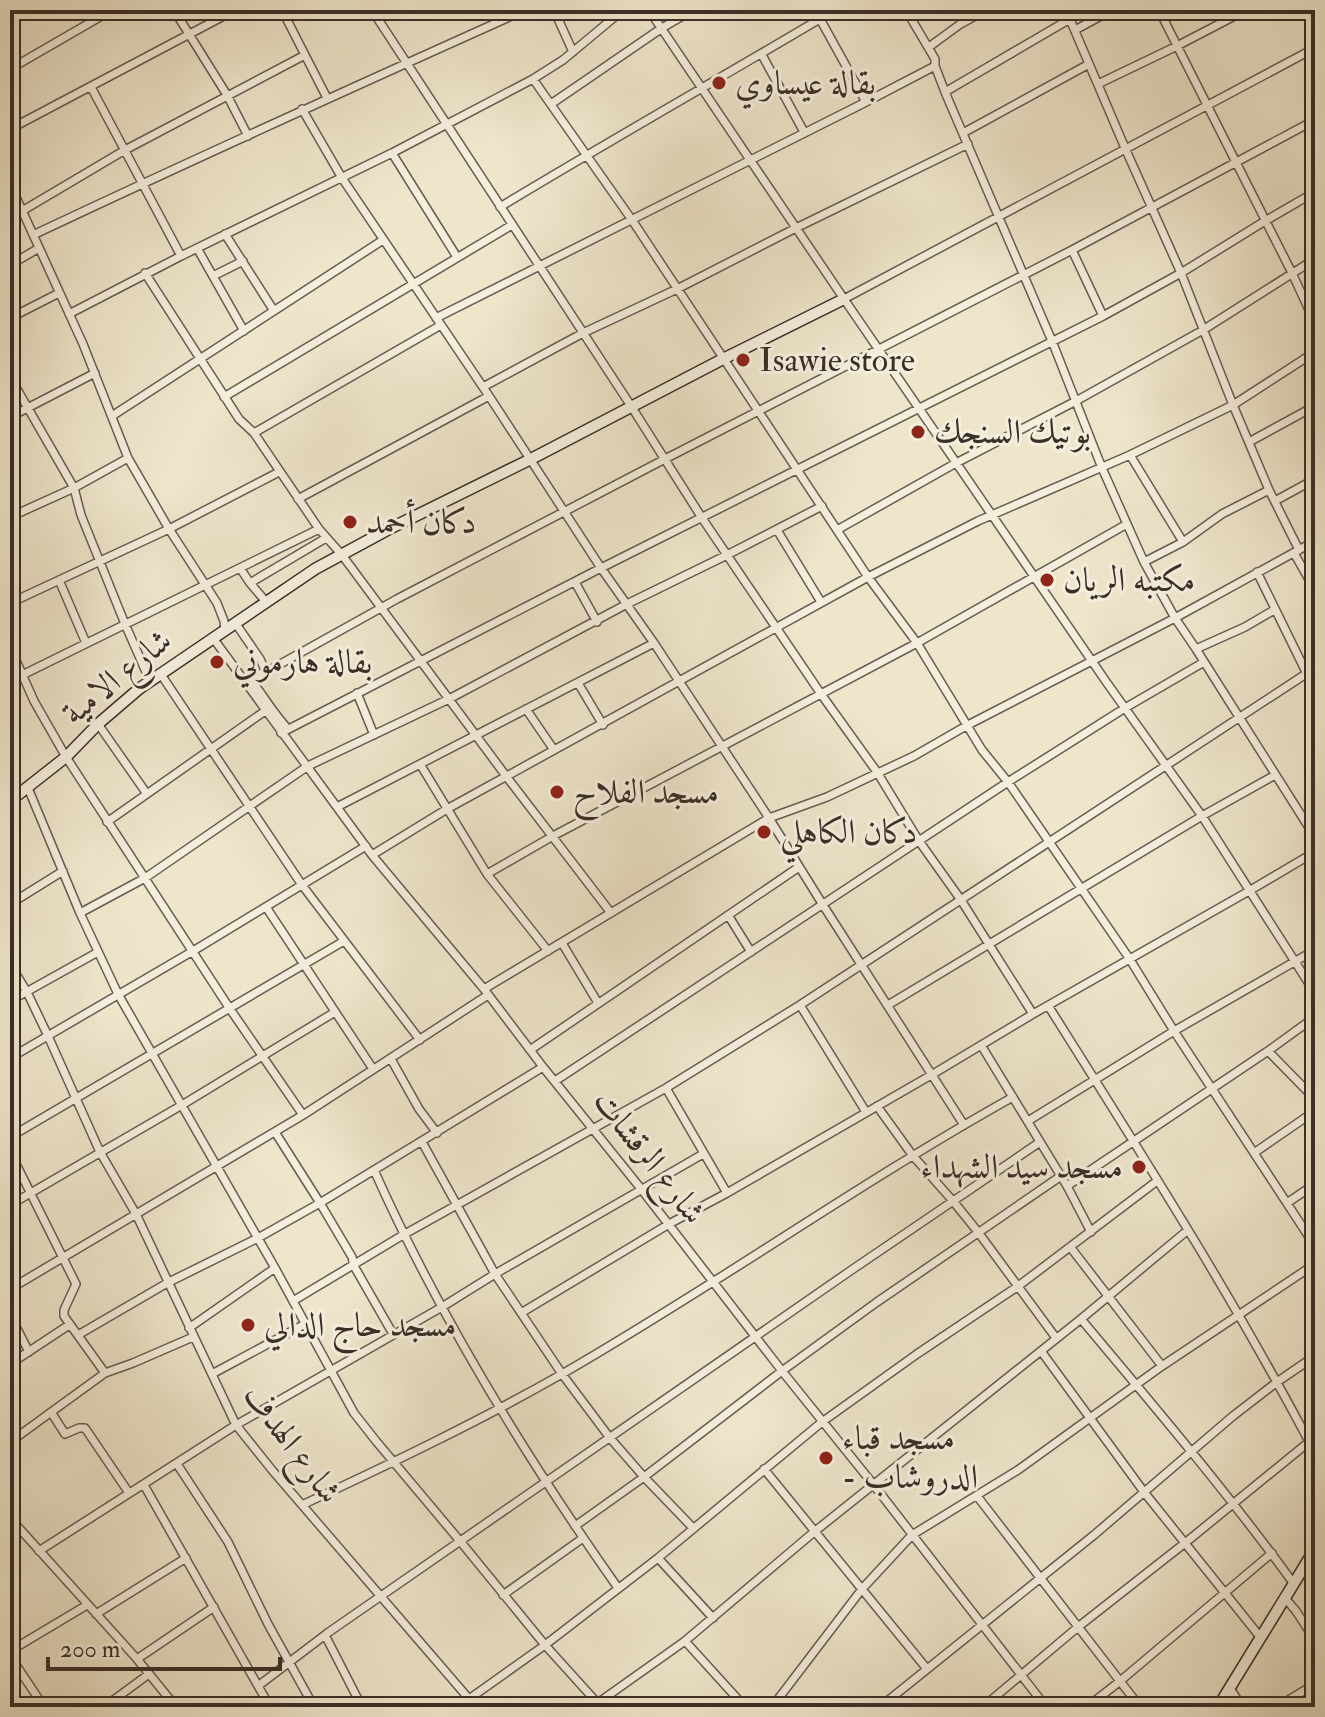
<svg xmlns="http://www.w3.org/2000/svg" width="1325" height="1717" viewBox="0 0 1325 1717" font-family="'IM FELL Double Pica',Amiri,serif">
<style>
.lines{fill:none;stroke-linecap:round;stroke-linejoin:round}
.street-casing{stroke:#675c50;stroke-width:10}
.secondary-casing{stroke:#3a2e27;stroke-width:13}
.street{stroke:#f4eedd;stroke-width:7}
.secondary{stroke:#f4eedd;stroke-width:10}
.poi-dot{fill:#8f2418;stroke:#f4eedd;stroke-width:3}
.labels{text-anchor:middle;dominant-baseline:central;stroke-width:6;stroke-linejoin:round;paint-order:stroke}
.poi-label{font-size:34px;fill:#3a2e27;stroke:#f4eedd;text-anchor:start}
.street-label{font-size:34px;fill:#3a2e27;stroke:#f4eedd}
</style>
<rect width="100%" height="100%" fill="#eee5cb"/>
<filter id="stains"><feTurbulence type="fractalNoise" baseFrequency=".0025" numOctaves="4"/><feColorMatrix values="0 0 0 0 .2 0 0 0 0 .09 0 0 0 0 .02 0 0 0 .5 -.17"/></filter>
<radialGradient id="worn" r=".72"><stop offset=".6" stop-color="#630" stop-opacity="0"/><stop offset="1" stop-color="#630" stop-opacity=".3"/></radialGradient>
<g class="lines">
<!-- street casing -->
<g class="street-casing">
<path id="street" d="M 174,10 L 227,95 L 248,136
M 282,10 L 327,98
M 372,10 L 631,406 L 702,518 L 821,694 L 877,772 L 919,841 L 961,900 L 1033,1014
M 554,10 L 573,52
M 649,10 L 844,299 L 1107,683 L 1202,816 L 1315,993
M 815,10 L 866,102
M 906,10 L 935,59 L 935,66 L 945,92 L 1052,341 L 1102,468 L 1144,562 L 1175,618 L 1196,649 L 1315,837
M 1066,10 L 1125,148 L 1181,273 L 1233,405 L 1269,490 L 1299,550
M 1159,10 L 1292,273 L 1315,323
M 1306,10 L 1315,26
M 1075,30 L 1112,10
M 929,47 L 959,25 L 986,10
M 762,55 L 804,132
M 10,69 L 112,10
M 533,79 L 632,220 L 868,577 L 917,643 L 982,750 L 1008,782 L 1129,958 L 1174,1031 L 1315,1246
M 1098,84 L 1177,46 L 1246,10
M 91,87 L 181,256
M 945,92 L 1070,19
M 551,104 L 662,28 L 693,10
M 302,109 L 342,178 L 489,396 L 601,568 L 654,643 L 769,818 L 823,905 L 964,1125
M 10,129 L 235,10
M 963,133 L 1089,64
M 392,153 L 457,257
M 10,184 L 83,344 L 128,458 L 169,529 L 217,603 L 224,621 L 225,630
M 500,207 C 611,140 724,76 835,10
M 22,211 L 125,150 L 305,55
M 225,234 L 274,311
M 33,235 C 196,158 360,84 525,10
M 197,248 L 244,331
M 1072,250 L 1103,316
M 10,265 L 39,248
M 145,273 L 239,419 L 254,433 L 319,529 L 342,555 L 506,776 L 611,913
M 213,276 L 243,261
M 844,299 L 1315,48
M 69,314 L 181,256 L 392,153 L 533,79 L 563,60 L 623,10
M 10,318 L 59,293
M 436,318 L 866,102 L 935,66
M 10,377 L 74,488 L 81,515 L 125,624 L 150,681
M 483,387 L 583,333 L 677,289 L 796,228 L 968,144
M 224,397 L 512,225
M 112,416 L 383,240
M 10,417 L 95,373
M 254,433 L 441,325
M 1249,442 L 1315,406
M 1130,455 L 1183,542
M 298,499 L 489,396
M 1275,501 L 1315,479
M 10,517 L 74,488 L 128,458
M 777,530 L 821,602
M 837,530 L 956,463 L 1076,401 L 1203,330 L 1315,259
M 1294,553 L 1315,590
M 1144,562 L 1183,542 L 1222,514 L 1269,490
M 240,568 L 250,583 L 267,603
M 1257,572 L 1307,674
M 59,580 L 86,643
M 575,582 L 597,622
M 250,583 L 326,538
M 10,603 L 169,529 L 279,472
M 236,624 L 260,659 L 266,672 L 249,677 C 252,684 256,686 260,692 C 269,705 277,717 288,729
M 213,638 L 372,855 L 484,989 L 543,1067 L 642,1190 L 782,1371 L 873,1484 L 1046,1707
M 10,647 L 34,701 L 66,757 L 230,1009 L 303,1115
M 1196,649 L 1245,627 L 1274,610
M 266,672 L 397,599 L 665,459 L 1072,250 L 1315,120
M 160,673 L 302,885 L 420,1040
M 10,681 L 319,529
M 578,683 L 603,725
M 357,693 L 374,735
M 526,709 L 554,750
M 98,724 L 147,794
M 281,733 L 601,568 L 1103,316 L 1181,273 L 1265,221 L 1315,192
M 420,764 L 487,874 L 548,951
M 28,788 L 80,913 L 118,994 L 275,1268 L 354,1413 L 376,1441 L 460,1541 L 545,1645 L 601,1707
M 337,807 L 654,643
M 107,822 L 265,711
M 372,855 L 447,809 L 868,577 L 978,521 L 1130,455 L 1233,405 L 1315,352
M 487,874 L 553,836 L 917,643 L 1127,524
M 10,904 L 63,871
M 266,907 L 373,1069
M 80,913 L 145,878 L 308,766 L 449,699 L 627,604 L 727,555 L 822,506
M 728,915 L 751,952
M 562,943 L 598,1003
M 10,964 L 27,992 L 48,1036 L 100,1152 L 136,1214 L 236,1425 L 272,1470 L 476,1707
M 484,989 L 769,818 L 827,797 L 914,756 L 966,726 L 1175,618 L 1315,541
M 10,1001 L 98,952
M 800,1005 L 866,1112
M 888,1005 L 1202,816 L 1275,775
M 1049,1007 C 1141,1153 1235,1300 1315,1453
M 981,1045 L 1067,1186 L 1091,1232
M 530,1050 L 799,867
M 1268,1051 L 1315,1099
M 10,1058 L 193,951 L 366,846
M 391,1059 L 419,1109 L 437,1133
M 555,1081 L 1008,782 L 1125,708 L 1204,662
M 666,1088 L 727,1193
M 877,1106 L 913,1156 L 953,1201 L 978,1232 L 1056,1338
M 1028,1121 L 1174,1031 L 1315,950
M 275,1132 L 320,1203 L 352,1257 L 354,1266 L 393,1334
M 10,1137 L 344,941
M 422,1142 L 495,1274 L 562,1374 L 610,1438 L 644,1477 L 693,1528
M 10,1152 L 76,1284 L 64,1310 L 64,1316 L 105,1373
M 1254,1153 L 1315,1111
M 374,1170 C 440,1318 525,1456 618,1588
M 1067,1186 L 1268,1051 L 1315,1017
M 1287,1203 L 1315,1184
M 10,1205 L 182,1105 L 335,1012
M 1071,1248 L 1162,1366
M 10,1289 L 303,1115 L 488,995
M 293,1301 L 403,1235 L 666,1088 L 800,1005 L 1315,668
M 521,1313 L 669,1224 L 727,1193 L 933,1074 L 1033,1014 L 1249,891 L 1315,852
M 10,1315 L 29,1352
M 1081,1319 C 1154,1406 1227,1492 1294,1584
M 189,1328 L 275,1268
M 78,1335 L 169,1282 L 258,1238 L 320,1203 L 543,1067
M 1041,1351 L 1144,1492 L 1261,1638
M 10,1364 L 69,1325
M 212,1374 L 305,1324
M 51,1412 L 65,1434 L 79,1428 L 85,1428 L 129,1493
M 10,1442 L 105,1373 L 133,1363 L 193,1337
M 177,1464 L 228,1542 L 268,1624 L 314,1707
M 764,1469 L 927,1669
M 144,1485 L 270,1707
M 977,1496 L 1140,1707
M 302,1505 C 390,1464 478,1422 562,1374 C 715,1286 859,1183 1013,1097
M 10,1518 L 137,1659 L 176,1707
M 575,1526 L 644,1477 L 782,1371 L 877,1302 L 1061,1176
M 39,1551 L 236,1425 L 442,1307 L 495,1274 L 703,1154
M 658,1558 L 713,1618
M 503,1595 L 583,1538
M 1285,1598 L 1296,1611 L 1315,1640
M 96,1614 L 186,1558
M 325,1635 L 362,1707
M 685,1641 L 745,1707
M 10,1651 L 87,1605
M 10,1656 L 44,1707
M 137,1659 L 214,1607
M 258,1686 L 329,1632 L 853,1269 L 1040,1142
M 1230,1688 L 1242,1707
M 104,1707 L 149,1674
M 453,1707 L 469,1699 L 545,1645 L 658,1558 L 822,1422 L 917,1354 L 1017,1287 L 1157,1181
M 592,1707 L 685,1641 L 814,1532 L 1081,1319 L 1188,1230
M 772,1707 L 862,1589 L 912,1535 L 1018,1470 L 1162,1366 L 1315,1264
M 880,1707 L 1094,1535 L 1233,1416 L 1277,1382 L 1315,1356
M 983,1707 L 1078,1627 L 1185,1543 L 1315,1437
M 1087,1707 L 1119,1682 L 1272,1553
M 1277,1707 L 1315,1684"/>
</g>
<!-- secondary casing -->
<g class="secondary-casing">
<path id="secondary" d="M 10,801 L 66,757 L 98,724 L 140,688 L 315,569 L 389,529 L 531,459 L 723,359 L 844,299
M 1218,1707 L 1315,1549"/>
</g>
<!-- street -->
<use href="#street" class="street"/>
<!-- secondary -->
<use href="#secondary" class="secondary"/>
</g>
<!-- markers -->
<g class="poi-dot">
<circle cx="719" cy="83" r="8"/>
<circle cx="743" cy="360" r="8"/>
<circle cx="918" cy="432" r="8"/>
<circle cx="350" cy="522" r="8"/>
<circle cx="1047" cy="580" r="8"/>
<circle cx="217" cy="662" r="8"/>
<circle cx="557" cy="792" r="8"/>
<circle cx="764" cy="832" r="8"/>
<circle cx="1139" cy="1167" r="8"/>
<circle cx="248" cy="1325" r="8"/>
<circle cx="826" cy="1458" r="8"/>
</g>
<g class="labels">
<!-- poi labels -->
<g class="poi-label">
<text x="735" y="83">بقالة عيساوي</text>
<text x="759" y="360">Isawie store</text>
<text x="934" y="432">بوتيك السنجك</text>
<text x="366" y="522">دكان أحمد</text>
<text x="1063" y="580">مكتبه الريان</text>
<text x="233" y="662">بقالة هارموني</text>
<text x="573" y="792">مسجد الفلاح</text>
<text x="780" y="832">دكان الكاهلي</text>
<text x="1123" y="1167" text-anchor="end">مسجد سيد الشهداء</text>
<text x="264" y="1325">مسجد حاج الدالي</text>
<text x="842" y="1438">مسجد قباء<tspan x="842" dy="39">- الدروشاب</tspan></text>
</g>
<!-- street labels -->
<g class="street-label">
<text transform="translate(117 677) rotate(-39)">شارع الامية</text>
<text transform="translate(649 1157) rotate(52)">شارع الرقشات</text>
<text transform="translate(292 1444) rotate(53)">شارع الهدف</text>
</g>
</g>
<!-- margin -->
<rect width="1325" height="1717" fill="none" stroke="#eee5cb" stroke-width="40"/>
<rect x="12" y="12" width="1301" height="1693" fill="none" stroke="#3a2e27" stroke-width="4"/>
<rect x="20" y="20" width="1285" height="1677" fill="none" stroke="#3a2e27" stroke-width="2"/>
<!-- scale -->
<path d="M48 1657v12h232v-12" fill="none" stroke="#3a2e27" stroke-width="4"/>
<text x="60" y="1657" font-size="24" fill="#3a2e27" stroke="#f4eedd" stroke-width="6" paint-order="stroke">200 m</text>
<rect width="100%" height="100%" filter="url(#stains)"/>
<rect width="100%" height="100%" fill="url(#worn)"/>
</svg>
